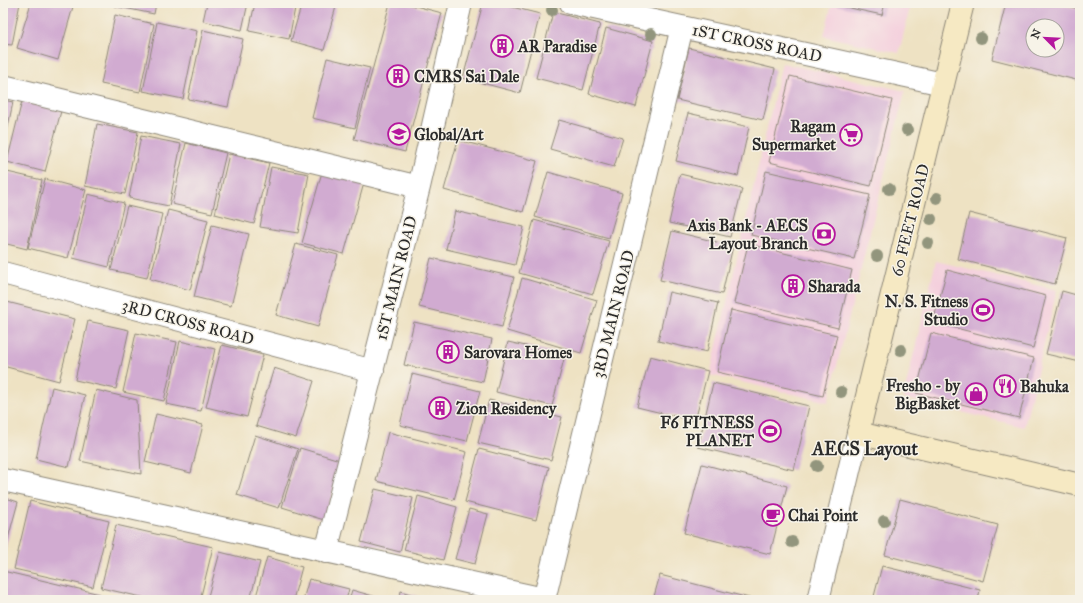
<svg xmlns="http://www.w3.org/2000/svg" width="1083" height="603" viewBox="0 0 1083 603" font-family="'IM FELL Great Primer',serif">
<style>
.built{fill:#f4cfdd}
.building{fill:#d1abd1;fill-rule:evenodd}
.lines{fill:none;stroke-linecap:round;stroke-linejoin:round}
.street-casing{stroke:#8c8677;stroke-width:24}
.secondary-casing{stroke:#8c8677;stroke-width:24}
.street{stroke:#fff;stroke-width:22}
.secondary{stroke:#f6e9c3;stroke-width:22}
.tree{fill:#92957d}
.labels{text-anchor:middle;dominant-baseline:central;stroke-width:3;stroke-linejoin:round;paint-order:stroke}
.street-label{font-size:16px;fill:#2b2b2b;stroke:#f7f3e8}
.poi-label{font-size:16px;font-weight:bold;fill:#2b2b2b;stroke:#f7f3e8;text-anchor:start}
.quarter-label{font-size:18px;font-weight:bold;fill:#2b2b2b;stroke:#f7f3e8}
</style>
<rect width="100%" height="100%" fill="#f7f3e8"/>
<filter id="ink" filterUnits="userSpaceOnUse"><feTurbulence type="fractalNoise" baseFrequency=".025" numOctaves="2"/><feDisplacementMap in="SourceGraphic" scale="8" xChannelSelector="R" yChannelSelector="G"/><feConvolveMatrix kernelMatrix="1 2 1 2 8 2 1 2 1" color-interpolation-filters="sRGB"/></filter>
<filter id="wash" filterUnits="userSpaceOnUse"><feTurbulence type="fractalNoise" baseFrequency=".012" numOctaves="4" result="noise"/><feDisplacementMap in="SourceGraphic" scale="16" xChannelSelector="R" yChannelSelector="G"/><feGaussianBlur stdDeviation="0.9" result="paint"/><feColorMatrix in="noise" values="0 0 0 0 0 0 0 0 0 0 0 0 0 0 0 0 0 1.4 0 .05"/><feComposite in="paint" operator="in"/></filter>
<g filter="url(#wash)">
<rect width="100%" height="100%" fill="#eee2c3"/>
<!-- built -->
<path class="built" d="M 832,3 L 911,3 L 899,53 L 824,36 Z
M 782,63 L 905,91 L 828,402 L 710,375 Z
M 936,261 L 1057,290 L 1024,427 L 903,398 Z"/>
<g id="blocks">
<!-- building -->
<path class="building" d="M 3,3 L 20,3 L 12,45 L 3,44 Z
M 31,3 L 74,3 L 58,60 L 17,48 Z
M 115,3 L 156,3 L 154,14 L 114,6 Z
M 207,3 L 248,3 L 242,30 L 203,21 Z
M 255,3 L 296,3 L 289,39 L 249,31 Z
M 302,3 L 337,3 L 324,50 L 291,41 Z
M 390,3 L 404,3 L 442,13 L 405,152 L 354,139 Z
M 483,3 L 496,3 L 540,14 L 520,93 L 463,78 Z
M 836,3 L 885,3 L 882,15 L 836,5 Z
M 1006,3 L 1055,3 L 1080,9 L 1080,81 L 992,59 ZM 1033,26 L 1057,26 L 1057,50 L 1033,50 Z
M 553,12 L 600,24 L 583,90 L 536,78 Z
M 115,15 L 154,24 L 140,92 L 101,84 Z
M 157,22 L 197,31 L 183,99 L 143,91 Z
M 606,28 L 653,41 L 636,107 L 589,94 Z
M 203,30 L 243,39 L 228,107 L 188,99 Z
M 689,48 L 775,69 L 763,120 L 677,100 Z
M 327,58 L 370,68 L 355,128 L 312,118 Z
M 790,76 L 892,100 L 871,186 L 769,162 Z
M 3,100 L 13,102 L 4,146 L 3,146 Z
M 22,101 L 61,111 L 45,172 L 7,162 Z
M 688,113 L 749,127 L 738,176 L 676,161 Z
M 559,120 L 623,138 L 614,167 L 550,149 Z
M 97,124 L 138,132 L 125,194 L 85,186 Z
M 141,136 L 181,144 L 169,206 L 129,198 Z
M 458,140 L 537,161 L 523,212 L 444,190 Z
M 186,143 L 226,153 L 212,213 L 172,204 Z
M 229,154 L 269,163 L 254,224 L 215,214 Z
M 271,167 L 309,174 L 298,233 L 260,227 Z
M 3,171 L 42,180 L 27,249 L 3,243 Z
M 766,171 L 870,195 L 854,259 L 751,235 Z
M 322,172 L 364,183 L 344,254 L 302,243 Z
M 548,172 L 622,193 L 609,238 L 535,217 Z
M 680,174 L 742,189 L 730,237 L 669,223 Z
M 45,179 L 86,190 L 68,258 L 28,248 Z
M 88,194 L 124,203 L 109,267 L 73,258 Z
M 127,206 L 162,214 L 147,278 L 111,270 Z
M 168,210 L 208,220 L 190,290 L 150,279 Z
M 455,211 L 524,227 L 515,265 L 446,249 Z
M 969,213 L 1067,238 L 1055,284 L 958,259 Z
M 534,220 L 609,241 L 593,294 L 519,273 Z
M 212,225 L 249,234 L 231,306 L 194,297 Z
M 672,231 L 733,246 L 722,294 L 660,280 Z
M 296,244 L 338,255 L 318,327 L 276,315 Z
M 748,244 L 852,270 L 838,328 L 734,303 Z
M 431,258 L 514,277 L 502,327 L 419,307 Z
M 947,270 L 1046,296 L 1033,348 L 933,322 Z
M 522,278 L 597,300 L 581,353 L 507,331 Z
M 1062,291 L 1080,296 L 1080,362 L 1046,354 Z
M 669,292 L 718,303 L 707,352 L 658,341 Z
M 3,301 L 75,319 L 59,381 L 3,366 Z
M 731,310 L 837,335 L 823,396 L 717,372 Z
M 88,321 L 129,330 L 116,389 L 75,380 Z
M 414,322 L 492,339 L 483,382 L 404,365 Z
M 136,333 L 177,342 L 164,401 L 123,392 Z
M 931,333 L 1034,358 L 1019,418 L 916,393 Z
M 180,341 L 215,349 L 201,411 L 166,404 Z
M 508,342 L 565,355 L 552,406 L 496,392 Z
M 222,345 L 263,355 L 247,417 L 206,407 Z
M 650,356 L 708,371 L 695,421 L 637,407 Z
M 274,368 L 314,381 L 296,438 L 256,426 Z
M 412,374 L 480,391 L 467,441 L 400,425 Z
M 713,383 L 809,406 L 794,470 L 698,447 Z
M 52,387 L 85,395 L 69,467 L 36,459 Z
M 96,390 L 137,400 L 141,474 L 80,461 Z
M 489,400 L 562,417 L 551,460 L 478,443 Z
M 156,414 L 203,425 L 191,473 L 145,462 Z
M 388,432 L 467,452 L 454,500 L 376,481 Z
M 255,435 L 298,449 L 279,508 L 237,495 Z
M 300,448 L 343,461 L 324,520 L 282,507 Z
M 479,449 L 549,467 L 536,520 L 465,502 Z
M 702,464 L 787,486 L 770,554 L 684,533 Z
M 375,489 L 413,498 L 400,552 L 361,542 Z
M 418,496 L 457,507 L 443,560 L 404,550 Z
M 3,497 L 18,502 L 3,557 Z
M 900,499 L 998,525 L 983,581 L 885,555 Z
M 30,501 L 109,521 L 93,587 L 14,569 Z
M 469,509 L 488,514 L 475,564 L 455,559 Z
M 116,525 L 213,547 L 200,600 L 155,600 L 101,588 Z
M 220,552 L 260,562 L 250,600 L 207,600 Z
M 267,557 L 302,567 L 293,600 L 255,600 Z
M 882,566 L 980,590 L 978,600 L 873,600 Z
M 3,571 L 100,594 L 98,600 L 3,600 Z
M 660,575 L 753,599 L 753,600 L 653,600 Z
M 309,579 L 349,589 L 346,600 L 303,600 Z
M 352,590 L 387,600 L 349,600 Z
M 401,591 L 429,600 L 399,600 Z"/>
</g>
</g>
<g filter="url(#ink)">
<use href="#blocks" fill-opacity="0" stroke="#8c8677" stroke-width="1"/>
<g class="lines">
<!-- street casing -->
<g class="street-casing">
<path id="street" d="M 571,3 L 943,84
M 3,86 L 419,187
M 3,273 L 373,371
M 3,480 L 544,599
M 326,552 L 419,187 L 461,3
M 544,600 L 682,27
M 818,600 L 858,433"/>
</g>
<!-- secondary casing -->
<g class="secondary-casing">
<path id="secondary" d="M 963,3 L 858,433 L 1080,485"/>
</g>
<!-- street -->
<use href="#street" class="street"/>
<!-- secondary -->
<use href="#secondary" class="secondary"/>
</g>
<!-- trees -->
<g class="tree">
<circle cx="552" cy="10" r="6"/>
<circle cx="651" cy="34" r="6"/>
<circle cx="981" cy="38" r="6"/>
<circle cx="907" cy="130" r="6"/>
<circle cx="889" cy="189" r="6"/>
<circle cx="937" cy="198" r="6"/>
<circle cx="931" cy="219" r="6"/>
<circle cx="928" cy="243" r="6"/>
<circle cx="877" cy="256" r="6"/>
<circle cx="901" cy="350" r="6"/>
<circle cx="841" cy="392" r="6"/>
<circle cx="817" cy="466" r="6"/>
<circle cx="884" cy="521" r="6"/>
<circle cx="792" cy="542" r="6"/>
</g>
</g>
<!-- icons -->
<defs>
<g id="building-ring" transform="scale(1.15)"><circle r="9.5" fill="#f7f3e8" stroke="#b5179e" stroke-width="1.5"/><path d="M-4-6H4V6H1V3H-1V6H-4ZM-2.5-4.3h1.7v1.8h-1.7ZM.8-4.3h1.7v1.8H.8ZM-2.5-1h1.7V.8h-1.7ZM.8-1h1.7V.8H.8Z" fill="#b5179e"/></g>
<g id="school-ring" transform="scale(1.15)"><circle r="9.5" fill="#f7f3e8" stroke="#b5179e" stroke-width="1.5"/><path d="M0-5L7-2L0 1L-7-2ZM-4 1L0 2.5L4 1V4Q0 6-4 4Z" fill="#b5179e"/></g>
<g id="supermarket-ring" transform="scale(1.15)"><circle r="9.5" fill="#f7f3e8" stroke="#b5179e" stroke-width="1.5"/><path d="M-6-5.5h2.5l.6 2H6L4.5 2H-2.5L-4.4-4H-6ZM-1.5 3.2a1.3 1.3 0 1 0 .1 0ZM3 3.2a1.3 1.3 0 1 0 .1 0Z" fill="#b5179e"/></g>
<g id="bank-ring" transform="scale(1.15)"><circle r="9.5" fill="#f7f3e8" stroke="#b5179e" stroke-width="1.5"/><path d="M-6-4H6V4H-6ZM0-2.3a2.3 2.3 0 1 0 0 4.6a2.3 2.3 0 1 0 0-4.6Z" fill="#b5179e"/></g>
<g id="stadium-ring" transform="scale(1.15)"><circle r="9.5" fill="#f7f3e8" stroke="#b5179e" stroke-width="1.5"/><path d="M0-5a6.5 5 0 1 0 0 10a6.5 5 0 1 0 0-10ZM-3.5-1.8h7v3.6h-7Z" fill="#b5179e"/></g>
<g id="restaurant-ring" transform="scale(1.15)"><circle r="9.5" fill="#f7f3e8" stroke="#b5179e" stroke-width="1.5"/><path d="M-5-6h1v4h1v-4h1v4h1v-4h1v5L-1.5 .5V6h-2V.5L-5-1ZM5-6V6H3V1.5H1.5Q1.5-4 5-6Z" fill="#b5179e"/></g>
<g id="shop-ring" transform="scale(1.15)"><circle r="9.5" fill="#f7f3e8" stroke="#b5179e" stroke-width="1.5"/><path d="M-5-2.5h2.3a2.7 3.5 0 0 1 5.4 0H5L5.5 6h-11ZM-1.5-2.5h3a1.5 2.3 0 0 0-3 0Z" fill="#b5179e"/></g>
<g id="cafe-ring" transform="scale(1.15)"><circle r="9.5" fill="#f7f3e8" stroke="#b5179e" stroke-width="1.5"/><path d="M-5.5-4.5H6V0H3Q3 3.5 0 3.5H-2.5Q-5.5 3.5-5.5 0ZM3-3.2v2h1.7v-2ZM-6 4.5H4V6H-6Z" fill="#b5179e"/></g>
</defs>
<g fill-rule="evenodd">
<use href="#building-ring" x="502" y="46"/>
<use href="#building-ring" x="398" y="76"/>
<use href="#school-ring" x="399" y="134"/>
<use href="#supermarket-ring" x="851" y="135"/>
<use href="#bank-ring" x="824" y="234"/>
<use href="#building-ring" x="793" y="286"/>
<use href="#stadium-ring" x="983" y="310"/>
<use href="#building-ring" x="448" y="352"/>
<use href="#restaurant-ring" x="1005" y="386"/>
<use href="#shop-ring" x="976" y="394"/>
<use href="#building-ring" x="440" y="408"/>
<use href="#stadium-ring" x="770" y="431"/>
<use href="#cafe-ring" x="773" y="515"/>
</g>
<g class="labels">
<!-- street labels -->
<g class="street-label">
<text transform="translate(757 43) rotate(12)">1ST CROSS ROAD</text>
<text transform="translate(910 220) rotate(-76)">60 FEET ROAD</text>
<text transform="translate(396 278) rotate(-76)">1ST MAIN ROAD</text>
<text transform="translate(613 314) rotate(-76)">3RD MAIN ROAD</text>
<text transform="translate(188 322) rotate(15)">3RD CROSS ROAD</text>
</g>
<!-- poi labels -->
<g class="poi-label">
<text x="518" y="46">AR Paradise</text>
<text x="414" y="76">CMRS Sai Dale</text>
<text x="836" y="126" text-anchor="end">Ragam<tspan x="836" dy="18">Supermarket</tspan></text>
<text x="414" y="134">Global/Art</text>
<text x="808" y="225" text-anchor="end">Axis Bank - AECS<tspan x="808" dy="18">Layout Branch</tspan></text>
<text x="808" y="286">Sharada</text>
<text x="968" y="301" text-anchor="end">N. S. Fitness<tspan x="968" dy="18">Studio</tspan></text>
<text x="464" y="352">Sarovara Homes</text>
<text x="960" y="385" text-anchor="end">Fresho - by<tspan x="960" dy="18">BigBasket</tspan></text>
<text x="1020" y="386">Bahuka</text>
<text x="456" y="408">Zion Residency</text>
<text x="754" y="422" text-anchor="end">F6 FITNESS<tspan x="754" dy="18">PLANET</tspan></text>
<text x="788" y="515">Chai Point</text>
</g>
<!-- quarter labels -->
<g class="quarter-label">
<text x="865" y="449">AECS Layout</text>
</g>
</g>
<!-- margin -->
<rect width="1083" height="603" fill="none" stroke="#f7f3e8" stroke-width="16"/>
<!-- north arrow -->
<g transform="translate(1045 38) rotate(294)"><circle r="19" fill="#f7f3e8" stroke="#a5a39c"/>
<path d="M0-3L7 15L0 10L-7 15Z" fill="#b5179e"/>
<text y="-6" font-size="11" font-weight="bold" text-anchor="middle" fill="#2b2b2b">N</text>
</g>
</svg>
